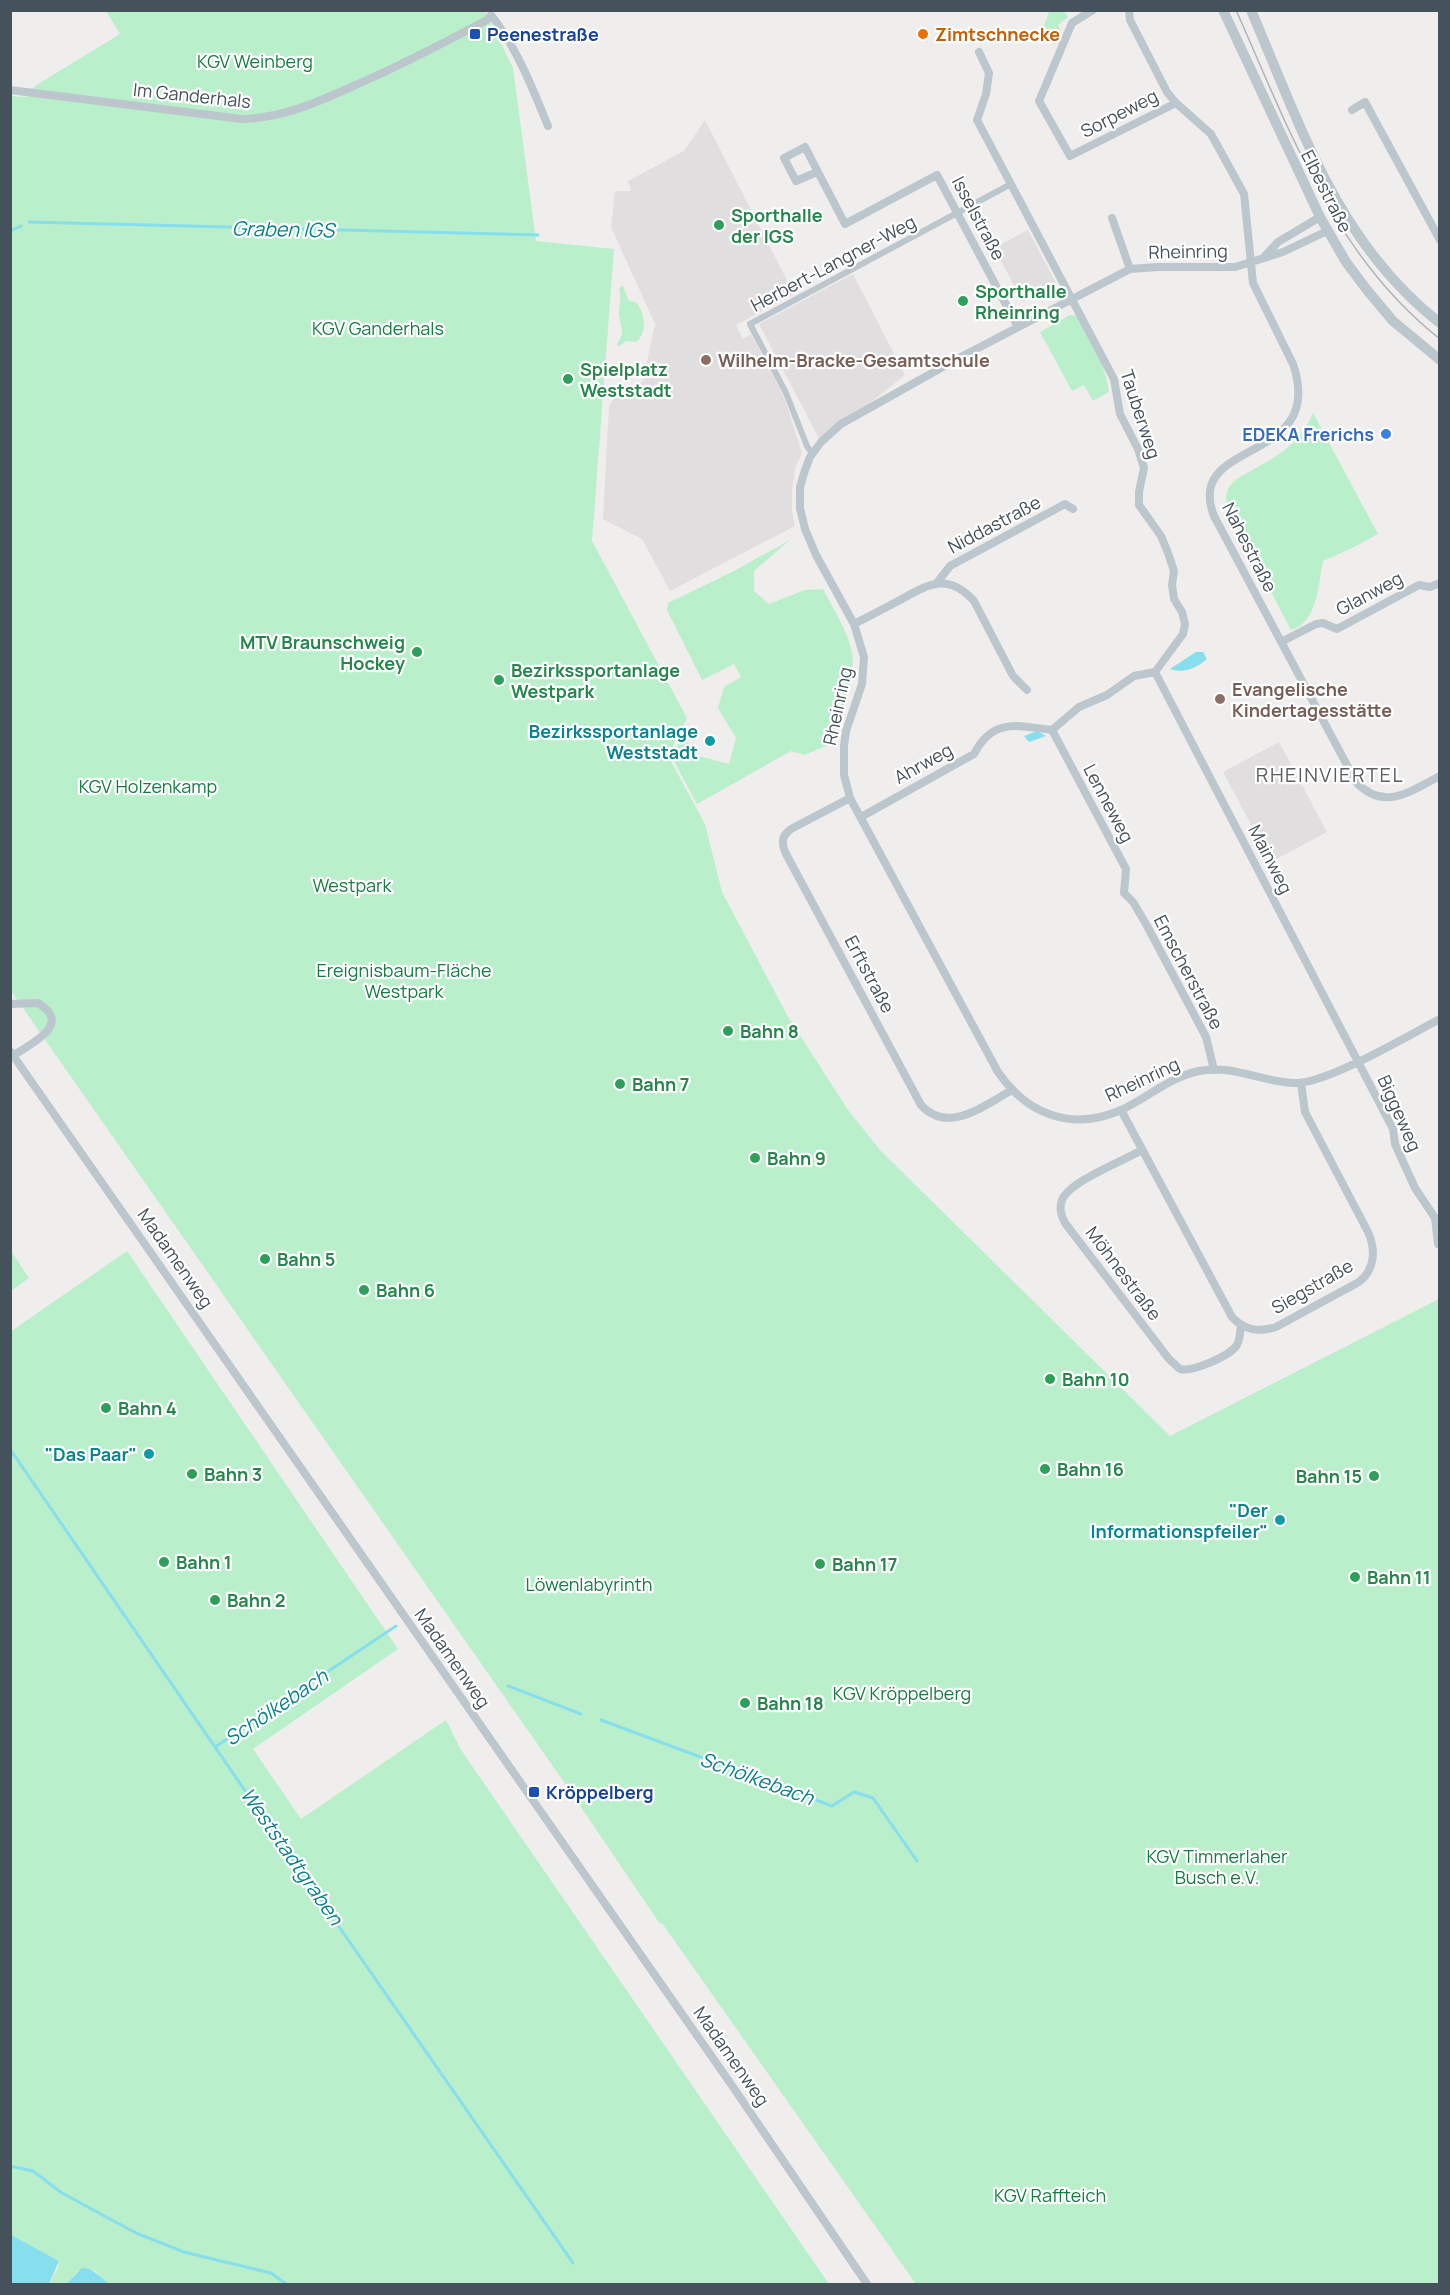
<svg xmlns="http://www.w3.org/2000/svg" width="1450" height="2295" viewBox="0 0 1450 2295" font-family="Manrope,sans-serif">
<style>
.education{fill:#e1dedf}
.green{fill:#baefcb}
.water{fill:#87deec}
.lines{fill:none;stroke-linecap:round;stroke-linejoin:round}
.stream{stroke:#87deec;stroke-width:3}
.pedestrian{stroke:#bbc6cd;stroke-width:6}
.minor{stroke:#bbc6cd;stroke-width:8}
.tertiary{stroke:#bbc6cd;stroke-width:10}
.tram{stroke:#afb3b8;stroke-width:1.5}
.transit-dot{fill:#1a4fb4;stroke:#fff;stroke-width:2}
.food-dot{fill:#e8710a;stroke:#fff;stroke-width:2}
.leisure-dot{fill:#2e9e5b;stroke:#fff;stroke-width:2}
.education-dot{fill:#8d6e63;stroke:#fff;stroke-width:2}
.shop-dot{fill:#3f7fe0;stroke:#fff;stroke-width:2}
.culture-dot{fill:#0f9aa8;stroke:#fff;stroke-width:2}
.labels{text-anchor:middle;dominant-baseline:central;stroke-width:4.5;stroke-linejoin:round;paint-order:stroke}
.transit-label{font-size:18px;font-weight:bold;fill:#164399;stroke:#fff;text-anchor:start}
.food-label{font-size:18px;font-weight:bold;fill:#c56008;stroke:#fff;text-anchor:start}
.park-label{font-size:18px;fill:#167c42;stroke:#fff}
.street-label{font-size:18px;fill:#45525b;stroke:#fff}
.leisure-label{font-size:18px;font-weight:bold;fill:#27864d;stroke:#fff;text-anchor:start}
.education-label{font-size:18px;font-weight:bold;fill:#785e54;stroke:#fff;text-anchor:start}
.shop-label{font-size:18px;font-weight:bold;fill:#366cbe;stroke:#fff;text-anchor:end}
.culture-label{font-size:18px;font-weight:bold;fill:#0d838f;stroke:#fff;text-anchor:end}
.water-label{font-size:20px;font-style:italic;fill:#0c8091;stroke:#fff}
.neighbourhood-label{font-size:20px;letter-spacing:1.5px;fill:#5a5e62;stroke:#fff}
</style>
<rect width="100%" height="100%" fill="#f0eded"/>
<!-- education -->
<path class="education" d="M 705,120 L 794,294 L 736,325 L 743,339 L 751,334 L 775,380 L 785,400 L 802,453 L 795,469 L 792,491 L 792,511 L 795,526 L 670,591 L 642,539 L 603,519 L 609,406 L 615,397 L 643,381 L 654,328 L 656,326 L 611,227 L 615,191 L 631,191 L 628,181 L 684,151 Z
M 1028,230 L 1057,285 L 1023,302 L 994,248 Z
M 853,274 L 905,375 L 821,442 L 759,324 Z
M 1279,742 L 1327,832 L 1271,862 L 1223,772 Z"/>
<!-- green -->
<path class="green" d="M 1052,10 L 1064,11 L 1068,17 L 1058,25 L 1061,32 L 1055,44 L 1040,37 L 1049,12 Z
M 106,11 L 485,11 L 513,68 L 536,241 L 614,249 L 592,541 L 687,718 L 668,756 L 705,824 L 722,892 L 787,1015 L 848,1110 L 880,1150 L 1170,1436 L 1439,1299 L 1439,2284 L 916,2284 L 662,1923 L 660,1924 L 566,1785 L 11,991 L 10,96 L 26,97 L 35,86 L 120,34 Z
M 621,286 L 623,286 L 629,301 L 636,302 C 645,313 648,332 636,342 L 626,341 L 618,347 L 617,344 C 626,332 620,327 619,314 C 619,304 622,299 619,289 Z
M 1070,315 L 1077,316 C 1091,341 1105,363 1109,392 L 1093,401 L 1084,385 L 1072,391 L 1040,332 Z
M 1313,413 L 1378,534 L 1354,547 L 1323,561 C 1318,585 1318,622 1291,630 L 1227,508 C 1225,496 1226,489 1235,480 C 1268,460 1297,451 1313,413 Z
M 790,540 L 754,571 L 754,591 L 769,604 L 805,590 L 823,589 C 833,609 848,631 852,653 C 856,683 839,716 830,744 L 805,755 L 791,751 L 697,804 L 671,756 L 684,734 L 695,755 L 729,764 L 736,738 L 718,708 L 724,687 L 741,677 L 734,664 L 702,680 L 667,610 L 668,603 L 732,572 Z
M 11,1251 L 29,1278 L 11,1291 L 10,1291 Z
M 127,1251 L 398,1649 L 253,1749 L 301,1819 L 446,1720 L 461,1750 L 829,2284 L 111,2284 L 104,2281 L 95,2271 L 78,2271 L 66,2284 L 49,2284 L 58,2268 L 59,2261 L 10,2235 L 10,1332 Z"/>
<!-- water -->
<path class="water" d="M 1196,652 L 1203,652 L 1207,659 C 1196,668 1184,674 1170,669 Z
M 1037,731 L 1046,736 L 1029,742 L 1024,736 Z
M 11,2235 L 59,2261 L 49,2284 L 11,2284 Z
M 82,2268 C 95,2268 100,2279 111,2284 L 66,2284 Z"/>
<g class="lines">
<!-- stream -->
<path class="stream" d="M 29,222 L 538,235
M 10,231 L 21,226
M 10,1449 L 303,1875 L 573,2263
M 415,1613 L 452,1665
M 508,1686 L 581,1714
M 601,1720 L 832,1806 L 854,1792 L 873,1798 L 917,1861
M 215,1747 L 396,1626
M 10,2166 L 33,2171 L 62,2193 L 136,2233 L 184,2252 L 271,2273 L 286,2284"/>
<!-- pedestrian -->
<path class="pedestrian" d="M 812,454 L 807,446 L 786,393 L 750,324 L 1011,184"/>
<!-- minor -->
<path class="minor" d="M 1093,10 L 1072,23 L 1039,101 L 1070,156 L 1176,103
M 1129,10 L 1130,20 L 1167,92 L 1176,103 L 1211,134 L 1244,194 L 1253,283 L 1293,364 C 1328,466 1183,437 1214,516 L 1356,782 C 1384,812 1411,791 1440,776
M 491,15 C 517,48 532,87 548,126
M 979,52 L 989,73 L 986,94 L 977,120 L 1114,379 L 1120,414 L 1138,449 L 1144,468 L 1139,492 L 1139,505 L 1161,536 L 1168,553 L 1174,571 L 1172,585 L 1174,599 L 1182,612 L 1185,624 L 1183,634 L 1155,672
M 10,90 L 242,119 C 281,118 316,103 351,87 C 398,67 442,44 487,20 L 491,15
M 1352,110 L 1365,102 L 1440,240
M 817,172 L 796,181 L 784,158 L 805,147 L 845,224 L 937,175 L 1018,327
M 1112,218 L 1130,269
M 1327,231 L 1283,252 L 1235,267 L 1158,267 L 1130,269 L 957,359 L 841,424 L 821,442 L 810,457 L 805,470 L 800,487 L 800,508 L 805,529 L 816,555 L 854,624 L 864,657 L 862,684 L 846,731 L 844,746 L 844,775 L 850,798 L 998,1072 C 1027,1114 1071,1132 1121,1110 C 1147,1098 1170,1077 1199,1071 C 1231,1064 1262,1082 1294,1083 C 1325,1085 1409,1035 1440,1019
M 1264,257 L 1278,242 L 1320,217
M 936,584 L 950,566 L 1065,504 L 1073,509
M 854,624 C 870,616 885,608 900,600 C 929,584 948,572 974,601 L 1013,676 L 1027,690
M 1281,642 L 1316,624 L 1323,623 L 1337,629 L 1419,585 L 1430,587 L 1440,583
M 1155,672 L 1393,1129 L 1395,1144 L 1415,1188 L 1435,1218 L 1438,1244
M 1052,730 L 1126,869 L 1124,893 L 1133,902 L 1146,924 L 1206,1037 L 1214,1070
M 850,798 L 791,829 C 782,836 781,841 785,852 L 921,1105 C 948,1135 985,1105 1012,1090
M 861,817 L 974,754 C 993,717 1018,726 1052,730 L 1079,707 L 1107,695 L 1134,676 L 1155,672
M 10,1004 L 38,1003 C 73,1024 32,1043 14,1055
M 10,1051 L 733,2087 L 867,2284
M 1121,1110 L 1232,1317 C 1245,1331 1259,1332 1276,1327 L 1359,1282 C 1375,1269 1376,1250 1368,1232 L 1305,1112 L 1301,1083
M 1142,1150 C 1123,1161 1070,1181 1062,1200 C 1059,1209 1061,1215 1065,1223 L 1169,1359 L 1180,1369 C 1193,1372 1230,1356 1237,1345 C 1240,1339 1240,1332 1241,1326"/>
<!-- tertiary -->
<path class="tertiary" d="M 1223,10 L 1320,217 L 1346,262 L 1367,290 L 1393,321 L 1440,360
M 1251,10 C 1300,125 1338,244 1440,323"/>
<!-- tram -->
<path class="tram" d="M 1236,10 C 1289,129 1334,256 1440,339"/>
</g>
<!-- markers -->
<g class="transit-dot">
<rect x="469" y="28" width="12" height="12" rx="3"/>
<rect x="528" y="1786" width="12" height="12" rx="3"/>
</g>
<circle class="food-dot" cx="923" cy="34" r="6"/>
<g class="leisure-dot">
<circle cx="719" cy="225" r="6"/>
<circle cx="963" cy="301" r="6"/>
<circle cx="568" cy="379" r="6"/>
<circle cx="417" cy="652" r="6"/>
<circle cx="499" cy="680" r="6"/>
<circle cx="728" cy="1031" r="6"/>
<circle cx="620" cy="1084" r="6"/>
<circle cx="755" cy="1158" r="6"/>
<circle cx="265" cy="1259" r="6"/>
<circle cx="364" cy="1290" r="6"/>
<circle cx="1050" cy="1379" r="6"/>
<circle cx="106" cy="1408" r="6"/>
<circle cx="1045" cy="1469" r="6"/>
<circle cx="192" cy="1474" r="6"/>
<circle cx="1374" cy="1476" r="6"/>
<circle cx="164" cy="1562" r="6"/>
<circle cx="820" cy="1564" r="6"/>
<circle cx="1355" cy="1577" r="6"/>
<circle cx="215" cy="1600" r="6"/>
<circle cx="745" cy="1703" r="6"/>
</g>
<g class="education-dot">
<circle cx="706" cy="360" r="6"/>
<circle cx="1220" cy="699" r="6"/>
</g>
<circle class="shop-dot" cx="1386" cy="434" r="6"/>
<g class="culture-dot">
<circle cx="710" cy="741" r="6"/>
<circle cx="149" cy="1454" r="6"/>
<circle cx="1280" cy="1520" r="6"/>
</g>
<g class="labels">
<!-- transit labels -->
<g class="transit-label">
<text x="487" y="34">Peenestraße</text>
<text x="546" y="1792">Kröppelberg</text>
</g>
<!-- food labels -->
<g class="food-label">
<text x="935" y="34">Zimtschnecke</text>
</g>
<!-- park labels -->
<g class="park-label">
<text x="255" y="61">KGV Weinberg</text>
<text x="378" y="328">KGV Ganderhals</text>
<text x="148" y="786">KGV Holzenkamp</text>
<text x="352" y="885">Westpark</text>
<text x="404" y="970">Ereignisbaum-Fläche<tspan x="404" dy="21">Westpark</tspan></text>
<text x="589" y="1584">Löwenlabyrinth</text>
<text x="902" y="1693">KGV Kröppelberg</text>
<text x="1217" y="1856">KGV Timmerlaher<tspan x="1217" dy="21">Busch e.V.</tspan></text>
<text x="1050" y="2195">KGV Raffteich</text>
</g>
<!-- street labels -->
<g class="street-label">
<text transform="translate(192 95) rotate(6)">Im Ganderhals</text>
<text transform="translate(1119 113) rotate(-27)">Sorpeweg</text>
<text transform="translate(1327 191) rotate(63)">Elbestraße</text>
<text transform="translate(979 218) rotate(62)">Isselstraße</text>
<text transform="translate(1188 251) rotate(-1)">Rheinring</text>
<text transform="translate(833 263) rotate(-28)">Herbert-Langner-Weg</text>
<text transform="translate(1141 414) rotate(72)">Tauberweg</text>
<text transform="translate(994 524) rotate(-28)">Niddastraße</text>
<text transform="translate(1250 547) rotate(63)">Nahestraße</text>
<text transform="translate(1369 593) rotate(-28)">Glanweg</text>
<text transform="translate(837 706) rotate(-78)">Rheinring</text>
<text transform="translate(923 763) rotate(-29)">Ahrweg</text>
<text transform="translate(1109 803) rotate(62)">Lenneweg</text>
<text transform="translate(1271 859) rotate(63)">Mainweg</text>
<text transform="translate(1189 972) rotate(62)">Emscherstraße</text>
<text transform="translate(870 974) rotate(62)">Erftstraße</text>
<text transform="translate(1142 1079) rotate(-25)">Rheinring</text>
<text transform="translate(1400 1113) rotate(66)">Biggeweg</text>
<text transform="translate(176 1258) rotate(55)">Madamenweg</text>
<text transform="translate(1124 1273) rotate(53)">Möhnestraße</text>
<text transform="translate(1312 1286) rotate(-30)">Siegstraße</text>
<text transform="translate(453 1658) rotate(55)">Madamenweg</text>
<text transform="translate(732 2056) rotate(55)">Madamenweg</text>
</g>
<!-- leisure labels -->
<g class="leisure-label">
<text x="731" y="215">Sporthalle<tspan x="731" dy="21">der IGS</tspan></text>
<text x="975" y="291">Sporthalle<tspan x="975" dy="21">Rheinring</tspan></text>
<text x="580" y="369">Spielplatz<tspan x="580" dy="21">Weststadt</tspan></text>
<text x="405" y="642" text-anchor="end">MTV Braunschweig<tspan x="405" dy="21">Hockey</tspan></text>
<text x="511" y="670">Bezirkssportanlage<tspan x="511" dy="21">Westpark</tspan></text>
<text x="740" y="1031">Bahn 8</text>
<text x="632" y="1084">Bahn 7</text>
<text x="767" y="1158">Bahn 9</text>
<text x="277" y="1259">Bahn 5</text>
<text x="376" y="1290">Bahn 6</text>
<text x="1062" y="1379">Bahn 10</text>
<text x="118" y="1408">Bahn 4</text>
<text x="1057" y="1469">Bahn 16</text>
<text x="204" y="1474">Bahn 3</text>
<text x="1362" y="1476" text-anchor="end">Bahn 15</text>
<text x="176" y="1562">Bahn 1</text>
<text x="832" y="1564">Bahn 17</text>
<text x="1367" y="1577">Bahn 11</text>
<text x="227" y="1600">Bahn 2</text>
<text x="757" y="1703">Bahn 18</text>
</g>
<!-- education labels -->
<g class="education-label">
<text x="718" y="360">Wilhelm-Bracke-Gesamtschule</text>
<text x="1232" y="689">Evangelische<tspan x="1232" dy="21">Kindertagesstätte</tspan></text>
</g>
<!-- shop labels -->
<g class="shop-label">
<text x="1374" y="434">EDEKA Frerichs</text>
</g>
<!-- culture labels -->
<g class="culture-label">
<text x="698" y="731">Bezirkssportanlage<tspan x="698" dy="21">Weststadt</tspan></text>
<text x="137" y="1454">"Das Paar"</text>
<text x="1268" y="1510">"Der<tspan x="1268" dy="21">Informationspfeiler"</tspan></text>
</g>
<!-- water labels -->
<g class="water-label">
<text transform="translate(283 229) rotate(1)">Graben IGS</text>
<text transform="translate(276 1707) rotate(-34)">Schölkebach</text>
<text transform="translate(757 1778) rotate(20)">Schölkebach</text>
<text transform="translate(292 1856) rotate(55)">Weststadtgraben</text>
</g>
<!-- neighbourhood labels -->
<g class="neighbourhood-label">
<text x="1330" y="774">RHEINVIERTEL</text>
</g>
</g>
<!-- border -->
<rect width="1450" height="2295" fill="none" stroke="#45525b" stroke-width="24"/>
</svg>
